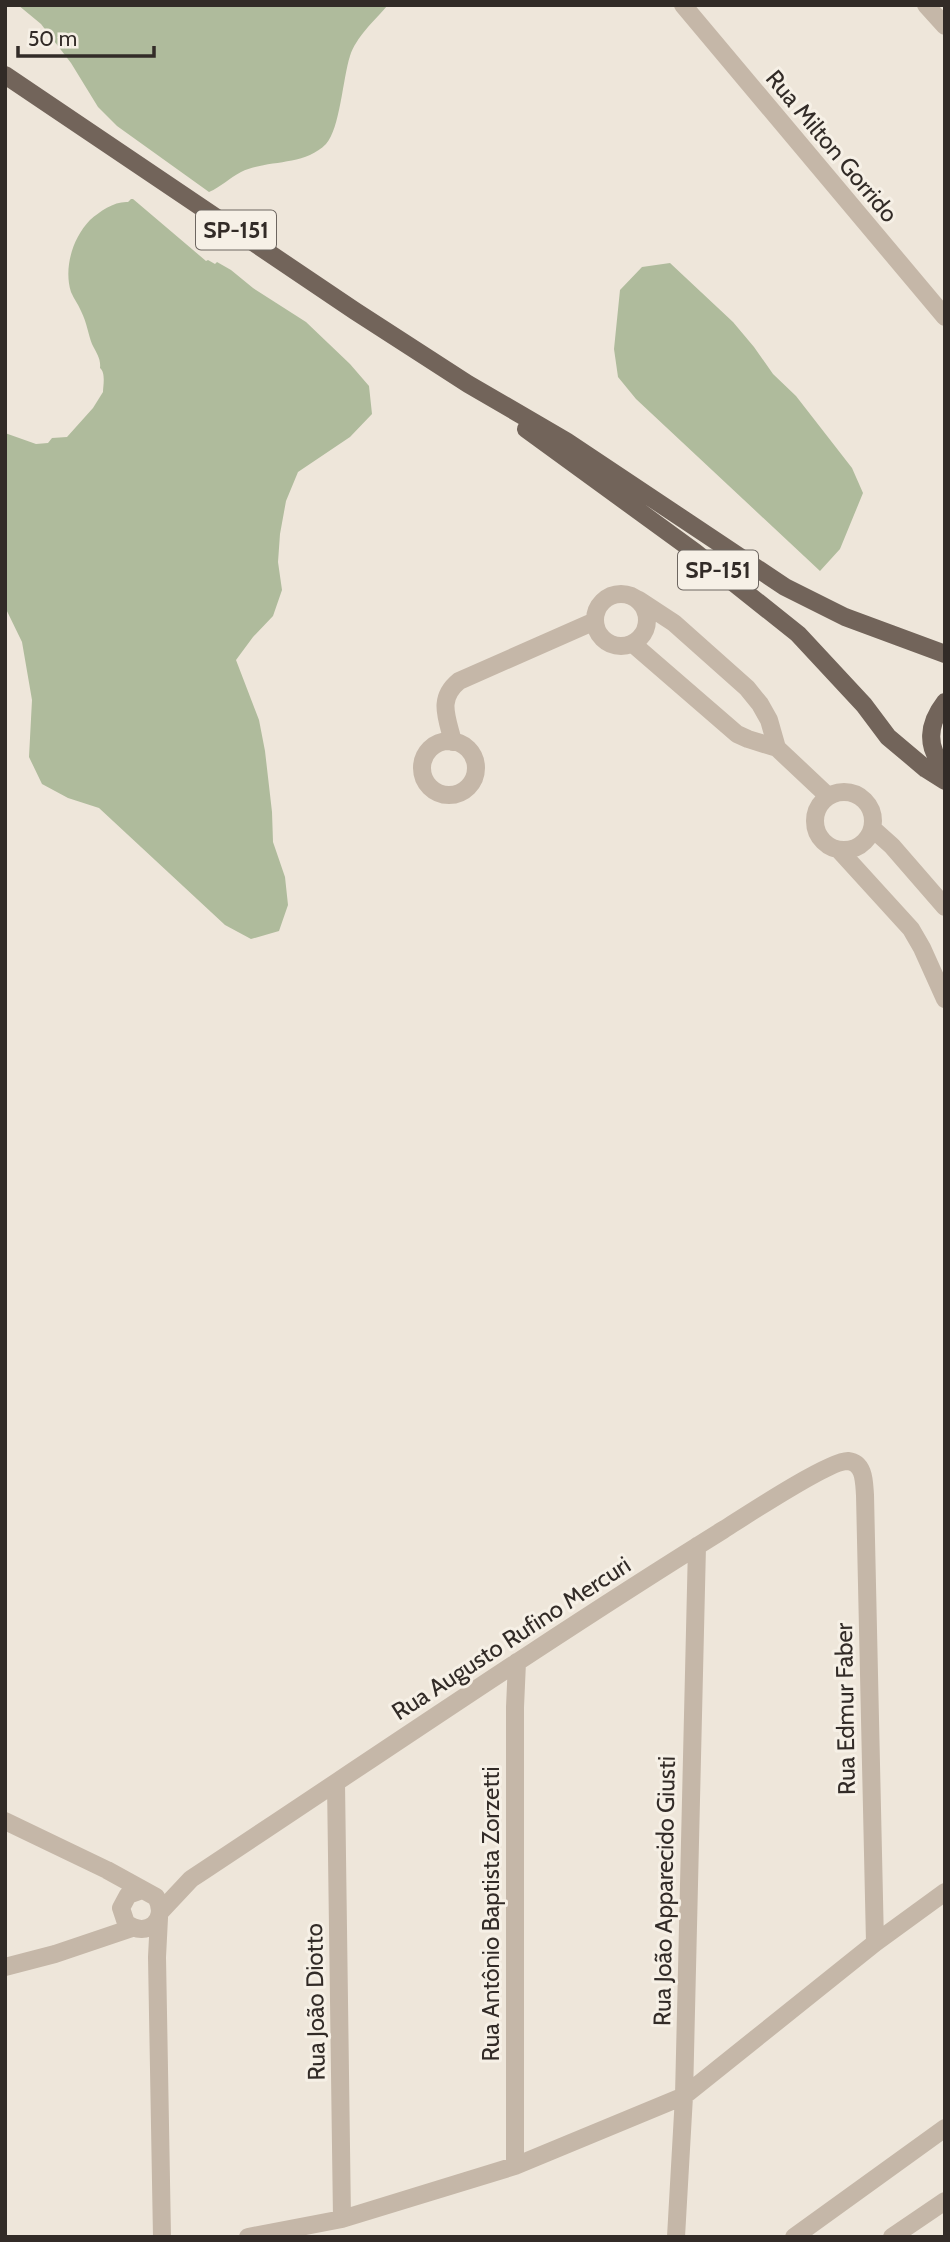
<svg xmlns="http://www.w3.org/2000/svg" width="950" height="2242" viewBox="0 0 950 2242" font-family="Cabin,sans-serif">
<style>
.green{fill:#afbb9c}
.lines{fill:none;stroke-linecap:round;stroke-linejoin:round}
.minor{stroke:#c5b7a8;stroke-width:18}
.major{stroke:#72645a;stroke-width:18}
.labels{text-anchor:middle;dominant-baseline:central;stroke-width:6;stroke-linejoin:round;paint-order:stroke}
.shield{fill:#f6f0e6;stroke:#6d6660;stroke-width:2}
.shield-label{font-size:23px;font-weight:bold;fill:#322b27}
.street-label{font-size:24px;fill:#322b27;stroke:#f6f0e6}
</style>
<rect width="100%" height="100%" fill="#eee6da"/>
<!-- green -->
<path class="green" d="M 18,5 L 388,5 C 375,20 356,37 350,56 C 343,77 340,129 326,144 C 303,167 268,159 241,172 C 229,178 221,187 209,192 L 117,126 L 98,107 L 71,63 L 41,24 Z
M 131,199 L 133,199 L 206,261 L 208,260 L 215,264 L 217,262 L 231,270 L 253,288 L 306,322 L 350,364 L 369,386 L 372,414 L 350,437 L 298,472 L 286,501 L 280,534 L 278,562 L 282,590 L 273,616 L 253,637 L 236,660 L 259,720 L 265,751 L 272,812 L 273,842 L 285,877 L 288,905 L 279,931 L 251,939 L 225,925 L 99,808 L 68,798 L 42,784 L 29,757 L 32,700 L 22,642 L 5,607 L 5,433 L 36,444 L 48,443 L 52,438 L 67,437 L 93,408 L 103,392 C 103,386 106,373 100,368 C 101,359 97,354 92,344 C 88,334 87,323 81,311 C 78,304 74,299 71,292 C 64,270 71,240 90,220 C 100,211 115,201 128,202 Z
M 670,263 L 733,322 L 754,347 L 773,374 L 796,396 L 852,468 L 863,493 L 840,549 L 820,571 L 636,399 L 618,377 L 614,349 L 620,290 L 642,267 Z"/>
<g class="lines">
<!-- minor -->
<path class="minor" d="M 683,5 L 945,317
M 926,5 L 945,26
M595 620a26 26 0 1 1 52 0a26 26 0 1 1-52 0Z
M 639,600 L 674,623 L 747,688 L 760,704 L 769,720 L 777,748 L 828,796
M 633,644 L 737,734 L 748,739 L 777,748
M422 768a27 27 0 1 1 54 0a27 27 0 1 1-54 0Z
M 453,742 C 447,717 437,699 459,681 L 595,621
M815 821a29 29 0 1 1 58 0a29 29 0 1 1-58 0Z
M 873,829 L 892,846 L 945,907
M 839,850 L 911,929 L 922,948 L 945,999
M 336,1783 L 342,2219
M 5,1821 L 107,1870 L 156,1897 C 169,1920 147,1939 126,1923 L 121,1908 L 128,1895 L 142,1890
M 161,1911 L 191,1879 C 368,1762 543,1642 723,1530 C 742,1518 830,1460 848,1461 C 865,1463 864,1483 865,1495 L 875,1943
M 159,1918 L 157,1957 L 162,2237
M 5,1967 L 55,1954 L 132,1928
M 515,2166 L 515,1707 L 517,1662
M 248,2237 L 342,2219 L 515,2166 L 684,2096 L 875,1943 L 945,1892
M 676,2237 L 684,2096 L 697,1546
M 794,2237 L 945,2128
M 892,2237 L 945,2201"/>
<!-- major -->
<path class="major" d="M 5,75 L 355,311 L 468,384 L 566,441 L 785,587 L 845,617 L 945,654
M 526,429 L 695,552 L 798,634 L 864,705 L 888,737 L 926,769 L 945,781
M 945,702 C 928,724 925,747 945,768"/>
</g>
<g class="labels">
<!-- shield labels -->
<g class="shield">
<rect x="196" y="210.5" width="80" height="39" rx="5"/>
<rect x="678" y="550.5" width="80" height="39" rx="5"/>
</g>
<g class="shield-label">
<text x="236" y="230">SP-151</text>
<text x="718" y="570">SP-151</text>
</g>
<!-- street labels -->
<g class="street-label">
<text transform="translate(832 146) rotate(50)">Rua Milton Gorrido</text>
<text transform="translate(511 1638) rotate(-33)">Rua Augusto Rufino Mercuri</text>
<text transform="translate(845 1709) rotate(-91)">Rua Edmur Faber</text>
<text transform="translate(664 1891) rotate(-89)">Rua João Apparecido Giusti</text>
<text transform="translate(490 1914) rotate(-90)">Rua Antônio Baptista Zorzetti</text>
<text transform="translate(315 2002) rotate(-91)">Rua João Diotto</text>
</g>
</g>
<!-- border -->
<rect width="950" height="2242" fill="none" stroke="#322b27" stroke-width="14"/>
<!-- scale -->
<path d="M18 46v10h136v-10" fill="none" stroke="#322b27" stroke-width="3.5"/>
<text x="28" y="46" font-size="21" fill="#322b27" stroke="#f6f0e6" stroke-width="5" paint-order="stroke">50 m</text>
</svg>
